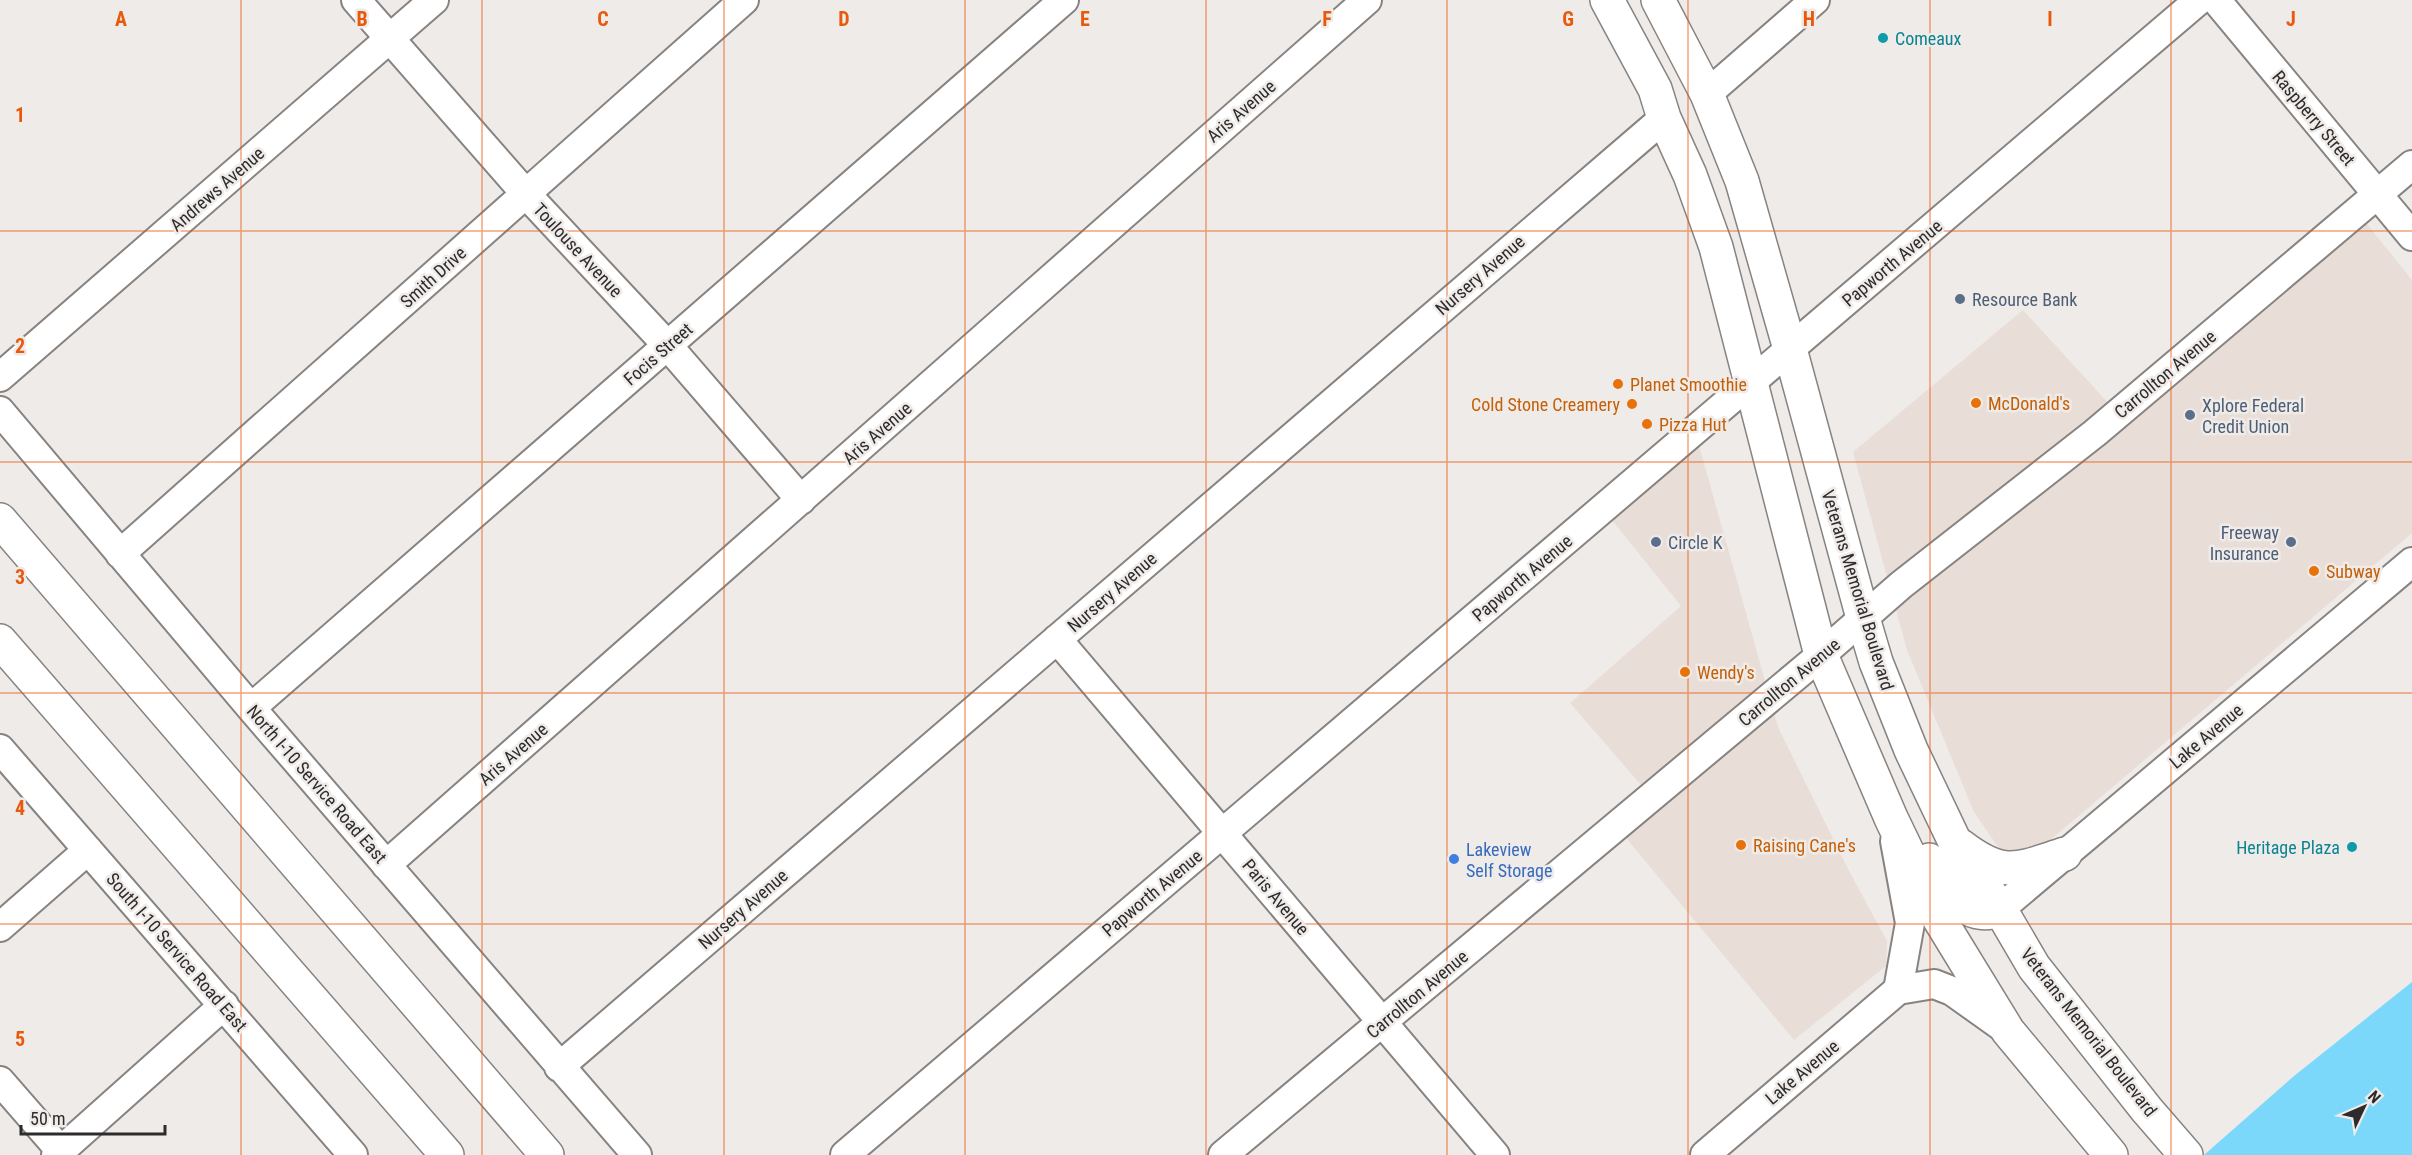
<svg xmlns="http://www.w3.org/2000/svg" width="2412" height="1155" viewBox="0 0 2412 1155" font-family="'Roboto Condensed',sans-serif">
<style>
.built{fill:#e9ddd7}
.water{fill:#7bd8fb}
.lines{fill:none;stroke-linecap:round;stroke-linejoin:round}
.minor-casing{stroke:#878381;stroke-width:32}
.major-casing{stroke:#878381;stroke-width:36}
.highway-casing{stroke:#878381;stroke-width:36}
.minor{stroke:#fff;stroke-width:28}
.major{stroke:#fff;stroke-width:33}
.highway{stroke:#fff;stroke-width:33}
.grid{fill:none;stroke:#e8590c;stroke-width:1.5;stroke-opacity:0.55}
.culture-dot{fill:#0f9aa8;stroke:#efebe9;stroke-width:2}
.service-dot{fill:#5c6f8a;stroke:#efebe9;stroke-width:2}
.food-dot{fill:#e8710a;stroke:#efebe9;stroke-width:2}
.shop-dot{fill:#3f7fe0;stroke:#efebe9;stroke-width:2}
.labels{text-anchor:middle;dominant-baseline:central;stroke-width:5;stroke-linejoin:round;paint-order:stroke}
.culture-label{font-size:18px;fill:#0d838f;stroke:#efebe9;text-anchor:start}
.street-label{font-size:18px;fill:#2d2b2b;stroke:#efebe9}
.service-label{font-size:18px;fill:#4e5e75;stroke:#efebe9;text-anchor:start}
.food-label{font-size:18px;fill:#c56008;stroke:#efebe9;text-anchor:start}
.shop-label{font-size:18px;fill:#366cbe;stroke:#efebe9;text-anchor:start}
.grid-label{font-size:20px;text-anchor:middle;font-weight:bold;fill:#e8590c;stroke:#efebe9;stroke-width:5;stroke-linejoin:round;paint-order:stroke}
</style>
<rect width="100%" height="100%" fill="#efebe9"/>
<!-- built -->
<path class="built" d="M 2363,219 L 2412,280 L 2412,533 L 2036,852 L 2015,857 L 1998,847 L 1974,812 L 1907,650 L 1853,452 L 2023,310 L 2123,419 Z
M 1698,442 L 1778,727 L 1848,869 L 1887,941 L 1886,966 L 1794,1040 L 1626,838 L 1661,808 L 1570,703 L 1681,606 L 1607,514 Z"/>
<!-- water -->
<path class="water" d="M 2412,982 L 2412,1155 L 2204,1155 L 2294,1076 Z"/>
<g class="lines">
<!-- minor casing -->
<g class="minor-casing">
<path id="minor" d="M 356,0 L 526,194 L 668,346 L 801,500
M 2216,0 L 2412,236
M 1707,94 L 1815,0
M 0,377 L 434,0
M 0,411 L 251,708 L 637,1155
M 120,554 L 744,0
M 1057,639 L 1495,1155
M 251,708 L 1064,0
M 0,749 L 353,1155
M 1895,841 L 1910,923 L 1898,990
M 386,865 L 1367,0
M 2000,909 L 2412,562
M 0,927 L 88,850
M 559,1067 L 1664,118
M 0,1081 L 61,1151
M 56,1155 L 224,1005
M 845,1155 L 2199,0
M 1223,1155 L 1821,655 L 1901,585 L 2095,433 L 2412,165
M 1705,1155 L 1898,990 L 1934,984 L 1952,991 L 2004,1028"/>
</g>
<!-- major casing -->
<g class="major-casing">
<path id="major" d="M 1607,0 L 1655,89 L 1664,118 L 1690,175 L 1716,247 L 1821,655 L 1891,818 L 1940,920 L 2008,1031 L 2111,1155
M 1658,0 L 1707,94 L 1742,181 L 1790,349 L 1863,618 L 1876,662 L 1911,750 L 1954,840 L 2000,909 L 2034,967 L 2147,1110 L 2186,1155
M 1961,846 C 2004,879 2018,869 2065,854
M 1929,860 C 1944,886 1966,925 2000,909"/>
</g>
<!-- highway casing -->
<g class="highway-casing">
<path id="highway" d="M 0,520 L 547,1155
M 0,641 L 447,1155"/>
</g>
<!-- minor -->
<use href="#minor" class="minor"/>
<!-- major -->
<use href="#major" class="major"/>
<!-- highway -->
<use href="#highway" class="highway"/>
</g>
<!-- grid -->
<path class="grid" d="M 241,0 L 241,1155M 482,0 L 482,1155M 724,0 L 724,1155M 965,0 L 965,1155M 1206,0 L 1206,1155M 1447,0 L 1447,1155M 1688,0 L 1688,1155M 1930,0 L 1930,1155M 2171,0 L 2171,1155M 0,231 L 2412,231M 0,462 L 2412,462M 0,693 L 2412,693M 0,924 L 2412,924"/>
<!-- markers -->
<g class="culture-dot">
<circle cx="1883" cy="38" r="6"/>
<circle cx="2352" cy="847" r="6"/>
</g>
<g class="service-dot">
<circle cx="1960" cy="299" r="6"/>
<circle cx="2190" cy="415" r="6"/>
<circle cx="1656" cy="542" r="6"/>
<circle cx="2291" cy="542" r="6"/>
</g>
<g class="food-dot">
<circle cx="1618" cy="384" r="6"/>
<circle cx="1976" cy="403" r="6"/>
<circle cx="1632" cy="404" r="6"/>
<circle cx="1647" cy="424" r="6"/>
<circle cx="2314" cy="571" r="6"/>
<circle cx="1685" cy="672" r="6"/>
<circle cx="1741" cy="845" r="6"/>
</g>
<circle class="shop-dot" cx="1454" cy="859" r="6"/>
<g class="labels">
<!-- culture labels -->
<g class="culture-label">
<text x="1895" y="38">Comeaux</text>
<text x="2340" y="847" text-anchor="end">Heritage Plaza</text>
</g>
<!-- street labels -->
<g class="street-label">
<text transform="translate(1241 111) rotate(-41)">Aris Avenue</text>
<text transform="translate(2314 118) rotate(50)">Raspberry Street</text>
<text transform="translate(217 189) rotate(-41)">Andrews Avenue</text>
<text transform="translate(578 250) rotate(47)">Toulouse Avenue</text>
<text transform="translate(1892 263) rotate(-40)">Papworth Avenue</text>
<text transform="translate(1480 275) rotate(-41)">Nursery Avenue</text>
<text transform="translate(433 277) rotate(-42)">Smith Drive</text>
<text transform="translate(658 354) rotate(-41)">Focis Street</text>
<text transform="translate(2165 374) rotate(-40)">Carrollton Avenue</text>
<text transform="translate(877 433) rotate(-41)">Aris Avenue</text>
<text transform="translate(1522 578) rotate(-40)">Papworth Avenue</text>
<text transform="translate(1858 590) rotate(73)">Veterans Memorial Boulevard</text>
<text transform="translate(1112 592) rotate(-41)">Nursery Avenue</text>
<text transform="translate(1789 682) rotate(-40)">Carrollton Avenue</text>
<text transform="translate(2206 736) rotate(-40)">Lake Avenue</text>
<text transform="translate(513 754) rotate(-41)">Aris Avenue</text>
<text transform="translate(317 784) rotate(49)">North I-10 Service Road East</text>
<text transform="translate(1152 893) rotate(-40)">Papworth Avenue</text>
<text transform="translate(1276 897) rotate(50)">Paris Avenue</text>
<text transform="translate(743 909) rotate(-41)">Nursery Avenue</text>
<text transform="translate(177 952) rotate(49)">South I-10 Service Road East</text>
<text transform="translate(1417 994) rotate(-40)">Carrollton Avenue</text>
<text transform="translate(2089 1032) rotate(52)">Veterans Memorial Boulevard</text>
<text transform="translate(1802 1072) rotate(-40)">Lake Avenue</text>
</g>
<!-- service labels -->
<g class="service-label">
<text x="1972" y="299">Resource Bank</text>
<text x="2202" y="405">Xplore Federal<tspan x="2202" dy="21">Credit Union</tspan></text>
<text x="2279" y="532" text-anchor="end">Freeway<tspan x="2279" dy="21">Insurance</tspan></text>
<text x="1668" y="542">Circle K</text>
</g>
<!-- food labels -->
<g class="food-label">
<text x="1630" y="384">Planet Smoothie</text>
<text x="1988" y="403">McDonald's</text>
<text x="1620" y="404" text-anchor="end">Cold Stone Creamery</text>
<text x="1659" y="424">Pizza Hut</text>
<text x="2326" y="571">Subway</text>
<text x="1697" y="672">Wendy's</text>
<text x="1753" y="845">Raising Cane's</text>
</g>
<!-- shop labels -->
<g class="shop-label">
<text x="1466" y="849">Lakeview<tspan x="1466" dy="21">Self Storage</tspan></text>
</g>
</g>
<g class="grid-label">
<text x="121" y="26">A</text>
<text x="362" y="26">B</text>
<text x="603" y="26">C</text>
<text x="844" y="26">D</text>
<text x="1085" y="26">E</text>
<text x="1327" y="26">F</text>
<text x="1568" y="26">G</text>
<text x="1809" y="26">H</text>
<text x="2050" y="26">I</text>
<text x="2291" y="26">J</text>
<text x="20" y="122">1</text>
<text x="20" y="353">2</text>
<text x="20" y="584">3</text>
<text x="20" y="815">4</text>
<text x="20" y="1046">5</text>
</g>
<!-- north arrow -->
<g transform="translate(2364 1107) rotate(46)" stroke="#efebe9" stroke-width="4.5" paint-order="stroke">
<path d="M0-4.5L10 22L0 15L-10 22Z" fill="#2d2b2b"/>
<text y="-9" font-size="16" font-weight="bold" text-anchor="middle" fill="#2d2b2b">N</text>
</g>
<!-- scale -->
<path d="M21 1125v9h144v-9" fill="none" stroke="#2d2b2b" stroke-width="3"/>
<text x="30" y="1125" font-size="18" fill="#2d2b2b" stroke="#efebe9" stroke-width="4.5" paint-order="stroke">50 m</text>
</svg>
